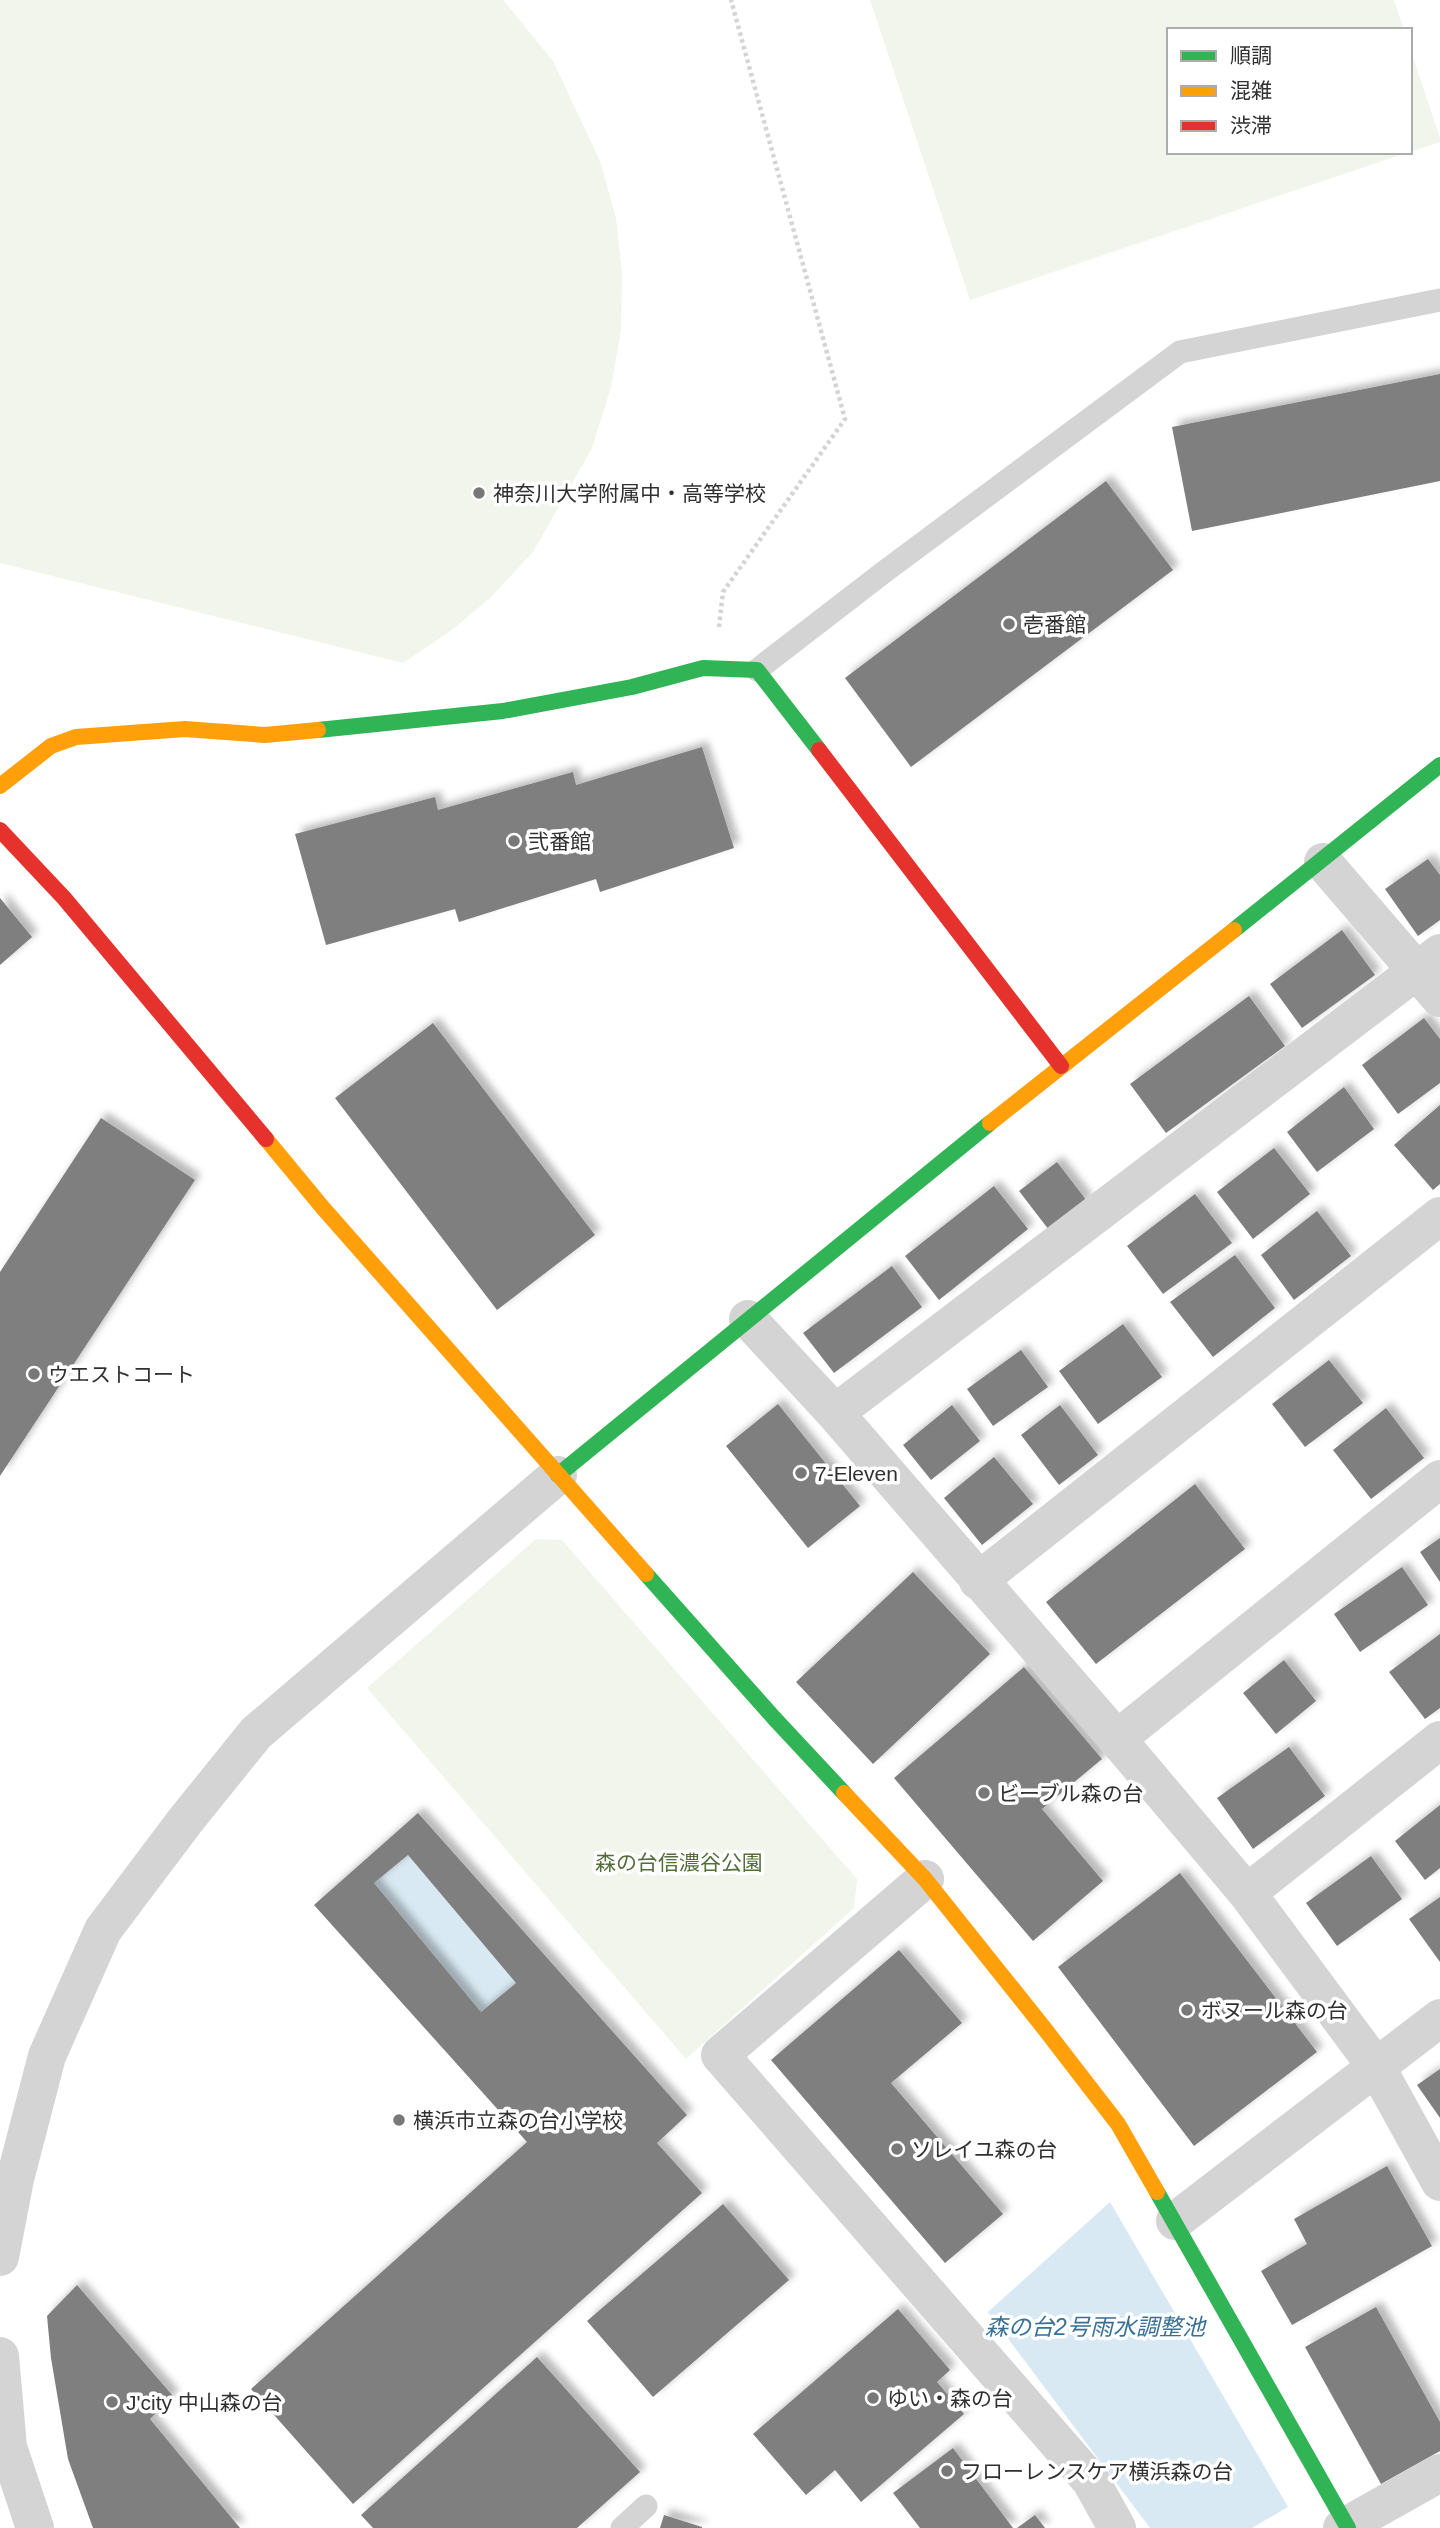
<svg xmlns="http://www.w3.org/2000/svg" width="1440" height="2528" viewBox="0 0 1440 2528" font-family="Arial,'Noto Sans JP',sans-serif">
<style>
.green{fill:#f1f5ec}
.water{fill:#d8e9f3}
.building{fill:#7f7f7f;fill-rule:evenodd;filter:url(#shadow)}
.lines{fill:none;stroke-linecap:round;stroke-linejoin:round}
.path{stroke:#d4d4d4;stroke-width:4.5;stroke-dasharray:3.5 3.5;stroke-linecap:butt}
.lane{stroke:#d4d4d4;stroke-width:23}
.street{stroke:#d4d4d4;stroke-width:38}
.fast{stroke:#30b455;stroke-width:16}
.slow{stroke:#ff9f0a;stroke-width:16}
.jam{stroke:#e5322d;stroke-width:16}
.poi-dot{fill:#787878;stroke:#fff;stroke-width:2.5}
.labels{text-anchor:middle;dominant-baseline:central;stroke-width:7;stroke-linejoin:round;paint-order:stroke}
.poi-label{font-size:21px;fill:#303030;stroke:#fff;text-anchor:start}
.park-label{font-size:21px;fill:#526e3a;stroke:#fff}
.water-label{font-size:23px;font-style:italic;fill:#397196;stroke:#fff}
</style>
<defs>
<filter id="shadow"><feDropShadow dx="6" dy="-6" stdDeviation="3.5" flood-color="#0004"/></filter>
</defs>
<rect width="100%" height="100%" fill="#fff"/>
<!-- green -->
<path class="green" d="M 0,0 L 503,0 L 553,61 L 600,161 L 616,218 L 622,273 L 621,330 L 611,387 L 592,448 L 533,552 L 490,598 L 452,630 L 403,663 L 0,563 Z
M 870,0 L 1394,0 L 1404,30 L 1169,30 L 1169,152 L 1409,152 L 970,300 Z
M 1410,49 L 1440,138 L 1440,142 L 1410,152 Z
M 536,1539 L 562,1540 L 857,1879 L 854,1908 L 686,2059 L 367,1688 Z"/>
<!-- water -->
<path class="water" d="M 408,1855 L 516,1983 L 481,2012 L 374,1883 Z
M 1110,2202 L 1288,2507 L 1252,2528 L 1150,2528 L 988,2312 Z"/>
<!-- building -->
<path class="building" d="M 1440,374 L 1440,481 L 1192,531 L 1172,427 Z
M 1106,481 L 1173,570 L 911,767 L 845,678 Z
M 702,747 L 734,848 L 600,892 L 596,879 L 459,922 L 455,909 L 326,945 L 295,834 L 435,797 L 438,810 L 573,772 L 576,785 Z
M 1428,859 L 1440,875 L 1440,920 L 1418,936 L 1385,889 Z
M 0,898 L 32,937 L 0,965 Z
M 1342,930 L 1375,975 L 1302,1028 L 1270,984 Z
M 1249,996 L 1285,1046 L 1166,1133 L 1130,1084 Z
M 1424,1018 L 1440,1039 L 1440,1083 L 1398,1114 L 1362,1065 Z
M 433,1023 L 595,1235 L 497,1310 L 335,1098 Z
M 1344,1087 L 1374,1129 L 1317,1172 L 1287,1132 Z
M 1440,1105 L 1440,1184 L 1433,1190 L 1394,1145 Z
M 101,1118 L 195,1180 L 0,1476 L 0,1272 Z
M 1274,1148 L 1310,1194 L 1253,1239 L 1217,1192 Z
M 1057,1162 L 1087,1201 L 1049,1230 L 1019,1191 Z
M 994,1186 L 1028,1229 L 939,1300 L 905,1256 Z
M 1195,1194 L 1232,1243 L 1163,1294 L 1127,1246 Z
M 1317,1211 L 1351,1256 L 1294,1300 L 1261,1255 Z
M 1235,1255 L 1275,1308 L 1213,1357 L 1170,1302 Z
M 892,1266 L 922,1307 L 834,1373 L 803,1333 Z
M 1123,1324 L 1162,1377 L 1098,1424 L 1059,1371 Z
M 1021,1350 L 1048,1387 L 993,1426 L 967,1389 Z
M 1329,1360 L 1363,1403 L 1305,1447 L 1272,1404 Z
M 778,1404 L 860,1506 L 808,1548 L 726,1446 Z
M 952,1405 L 980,1441 L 931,1480 L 903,1445 Z
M 1060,1405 L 1098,1455 L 1059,1485 L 1021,1435 Z
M 1386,1408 L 1424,1458 L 1371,1499 L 1333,1450 Z
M 994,1457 L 1033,1504 L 982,1545 L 944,1498 Z
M 1195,1484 L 1245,1549 L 1096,1664 L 1046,1602 Z
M 1440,1538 L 1440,1582 L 1420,1552 Z
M 1402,1567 L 1428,1605 L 1360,1652 L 1334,1614 Z
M 913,1572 L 990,1654 L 873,1764 L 796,1682 Z
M 1440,1634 L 1440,1708 L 1425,1719 L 1389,1672 Z
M 1284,1660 L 1316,1701 L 1276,1734 L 1243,1693 Z
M 1024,1667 L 1102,1759 L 1042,1809 L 1103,1881 L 1033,1941 L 894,1778 Z
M 1289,1747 L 1325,1796 L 1253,1849 L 1217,1798 Z
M 1440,1805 L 1440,1868 L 1425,1880 L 1395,1841 Z
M 418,1813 L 687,2115 L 657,2143 L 702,2193 L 353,2504 L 251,2389 L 527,2142 L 314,1905 ZM 408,1855 L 516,1983 L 481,2012 L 374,1883 Z
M 1371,1856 L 1402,1899 L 1337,1946 L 1306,1903 Z
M 1180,1873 L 1317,2052 L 1194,2146 L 1058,1967 Z
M 1440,1897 L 1440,1962 L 1409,1919 Z
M 899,1950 L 962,2023 L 891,2083 L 1003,2214 L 945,2263 L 771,2060 Z
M 1440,2069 L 1440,2118 L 1417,2085 Z
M 1387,2166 L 1432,2246 L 1292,2325 L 1261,2271 L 1307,2244 L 1294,2219 Z
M 723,2204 L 789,2280 L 653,2397 L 587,2321 Z
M 77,2285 L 173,2396 L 150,2419 L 240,2528 L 93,2528 L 68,2459 L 51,2358 L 47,2316 Z
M 1376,2307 L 1440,2422 L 1440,2451 L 1381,2484 L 1305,2347 Z
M 898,2309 L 950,2370 L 937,2382 L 964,2414 L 861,2502 L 835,2470 L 806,2495 L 753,2434 Z
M 537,2357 L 640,2472 L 577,2528 L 373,2528 L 361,2515 Z
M 953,2448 L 1013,2528 L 920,2528 L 893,2493 Z
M 664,2515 L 702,2527 L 702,2528 L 660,2528 Z
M 1035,2515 L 1045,2528 L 1017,2528 Z"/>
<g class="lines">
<!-- path -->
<path class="path" d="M 719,627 L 723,592 L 845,419 L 731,0"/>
<!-- lane -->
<path class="lane" d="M 757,670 L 884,572 L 1180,352 L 1440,300
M 622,2528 L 646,2506"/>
<!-- street -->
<path class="street" d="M 1323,862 L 1440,998
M 748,1319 L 835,1413 L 1117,1739 L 1247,1893 L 1377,2068 L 1440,2182
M 835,1413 L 1440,953
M 978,1581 L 1440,1216
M 1117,1739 L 1440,1479
M 925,1879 L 720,2055 L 1091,2481 L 1117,2528
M 1247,1893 L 1440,1740
M 1175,2221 L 1440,2018
M 0,2257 L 15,2179 L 47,2056 L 103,1930 L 185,1821 L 256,1733 L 558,1475
M 0,2356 L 8,2447 L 35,2528
M 1342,2528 L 1440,2473"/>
<!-- fast -->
<path class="fast" d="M 318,730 L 503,711 L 632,687 L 703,668 L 757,670 L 819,750
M 1234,930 L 1440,765
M 558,1475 L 990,1123
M 646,1574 L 774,1718 L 844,1793
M 1157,2192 L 1348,2528"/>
<!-- slow -->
<path class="slow" d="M 0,786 L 51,746 L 76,737 L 185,729 L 265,735 L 318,730
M 990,1123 L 1234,930
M 266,1139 L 323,1208 L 646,1574
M 844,1793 L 925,1879 L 1044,2028 L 1118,2124 L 1157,2192"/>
<!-- jam -->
<path class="jam" d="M 819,750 L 1061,1066
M 0,830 L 64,898 L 266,1139"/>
</g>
<!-- markers -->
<g class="poi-dot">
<circle cx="479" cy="493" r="7"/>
<circle cx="1009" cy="624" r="7"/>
<circle cx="514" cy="841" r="7"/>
<circle cx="34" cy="1374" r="7"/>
<circle cx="801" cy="1473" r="7"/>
<circle cx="984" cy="1793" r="7"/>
<circle cx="1187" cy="2010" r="7"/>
<circle cx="399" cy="2120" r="7"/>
<circle cx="897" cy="2149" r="7"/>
<circle cx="873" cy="2398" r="7"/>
<circle cx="112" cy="2402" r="7"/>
<circle cx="947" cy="2471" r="7"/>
</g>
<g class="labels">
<!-- poi labels -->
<g class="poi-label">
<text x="493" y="493">神奈川大学附属中・高等学校</text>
<text x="1023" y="624">壱番館</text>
<text x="528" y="841">弐番館</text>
<text x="48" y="1374">ウエストコート</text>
<text x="815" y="1473">7-Eleven</text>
<text x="998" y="1793">ビーブル森の台</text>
<text x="1201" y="2010">ボヌール森の台</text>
<text x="413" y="2120">横浜市立森の台小学校</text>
<text x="911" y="2149">ソレイユ森の台</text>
<text x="887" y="2398">ゆい・森の台</text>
<text x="126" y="2402">J'city 中山森の台</text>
<text x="961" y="2471">フローレンスケア横浜森の台</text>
</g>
<!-- park labels -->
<g class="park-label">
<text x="679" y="1862">森の台信濃谷公園</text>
</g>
<!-- water labels -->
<g class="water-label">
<text x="1095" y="2327">森の台2号雨水調整池</text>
</g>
</g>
<!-- legend -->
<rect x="1167" y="28" width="245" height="126" fill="#ffffff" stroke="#acacac" stroke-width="2"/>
<rect x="1181" y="51" width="35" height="10" fill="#30b455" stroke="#acacac" stroke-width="2"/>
<text x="1230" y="63" font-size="21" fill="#303030">順調</text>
<rect x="1181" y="86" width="35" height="10" fill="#ff9f0a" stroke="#acacac" stroke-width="2"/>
<text x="1230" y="98" font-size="21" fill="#303030">混雑</text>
<rect x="1181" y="121" width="35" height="10" fill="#e5322d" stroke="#acacac" stroke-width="2"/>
<text x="1230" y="133" font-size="21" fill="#303030">渋滞</text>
</svg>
